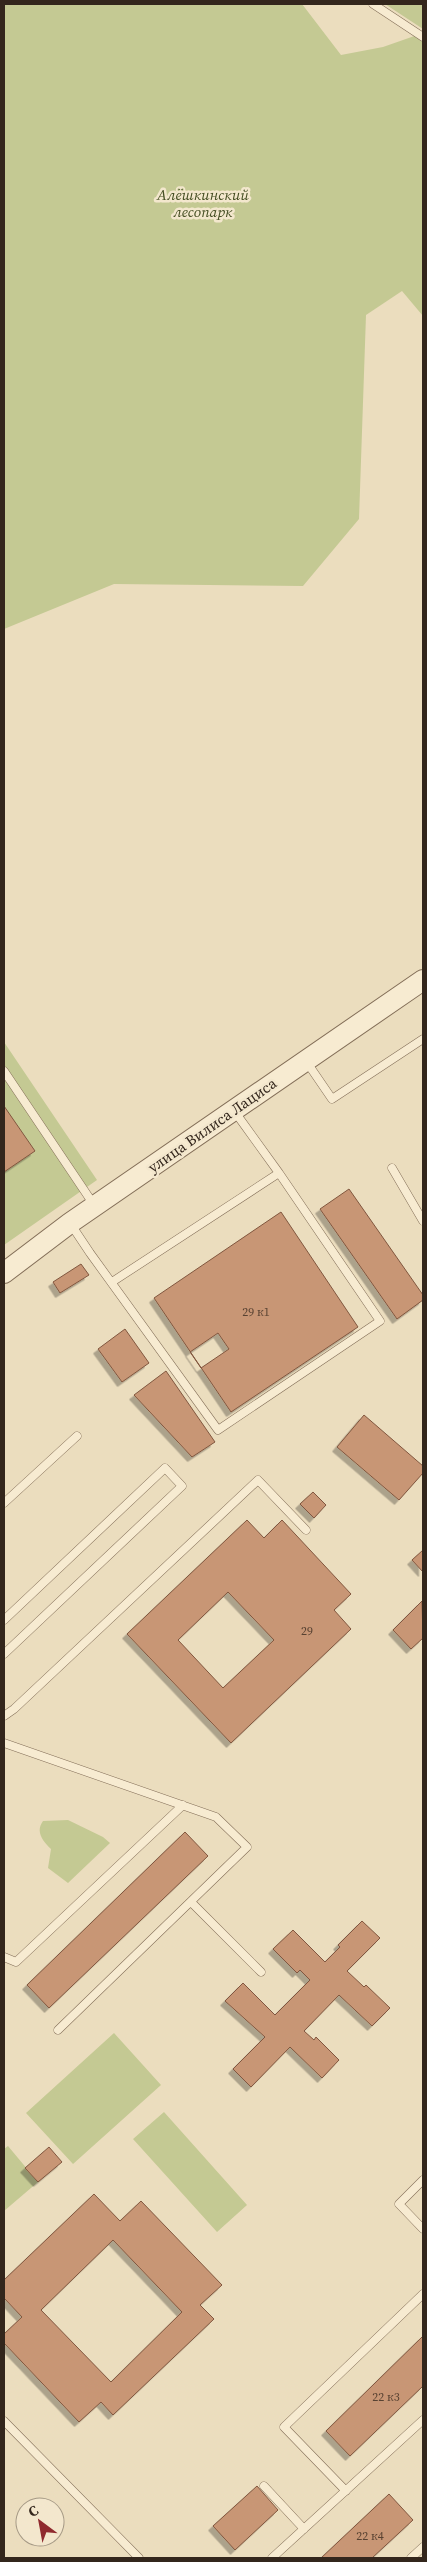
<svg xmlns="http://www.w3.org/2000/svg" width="427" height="2562" viewBox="0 0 427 2562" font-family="'Source Serif 4',serif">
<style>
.green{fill:#c4c993}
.building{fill:#c89675;stroke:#81573f;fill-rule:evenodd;filter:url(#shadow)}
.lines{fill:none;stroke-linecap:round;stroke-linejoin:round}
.service-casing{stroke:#836e58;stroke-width:9}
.tertiary-casing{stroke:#836e58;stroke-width:22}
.service{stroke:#f7ebd1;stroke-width:8}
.tertiary{stroke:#f7ebd1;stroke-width:20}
.labels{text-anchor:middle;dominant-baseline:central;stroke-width:5;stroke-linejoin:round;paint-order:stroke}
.number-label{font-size:12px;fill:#584232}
.park-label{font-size:15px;font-style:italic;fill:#454e23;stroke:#f3e7cd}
.street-label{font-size:15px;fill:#33261c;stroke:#f3e7cd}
</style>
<defs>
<filter id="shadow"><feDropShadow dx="-4.5" dy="4.5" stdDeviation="0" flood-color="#0004"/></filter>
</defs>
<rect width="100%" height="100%" fill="#ebddbe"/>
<!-- green -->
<path class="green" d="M 4,4 L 302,4 L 341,55 L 383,47 L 423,33 L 423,316 L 402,291 L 366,315 L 359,519 L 303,586 L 114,584 L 4,629 Z
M 385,4 L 423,4 L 423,29 Z
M 4,1042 L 97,1180 L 4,1245 Z
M 68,1820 L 103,1837 L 110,1843 L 68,1883 L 48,1868 L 51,1849 C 43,1841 35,1832 43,1821 Z
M 114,2033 L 161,2085 L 73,2164 L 26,2113 Z
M 164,2112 L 247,2205 L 217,2232 L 133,2139 Z
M 8,2146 L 38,2182 L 4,2211 L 4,2149 Z"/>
<!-- building -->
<path class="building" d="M 4,1106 L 35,1151 L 4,1172 Z
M 349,1189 L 423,1295 L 423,1300 L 397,1319 L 320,1209 Z
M 281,1212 L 358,1327 L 231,1412 L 154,1298 Z
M 81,1264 L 89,1275 L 60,1293 L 53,1282 Z
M 125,1329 L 149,1363 L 122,1382 L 98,1349 Z
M 218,1333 L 229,1349 L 201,1368 L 190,1352 Z
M 166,1371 L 215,1442 L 192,1457 L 134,1395 Z
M 364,1415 L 423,1466 L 423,1473 L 399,1500 L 337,1447 Z
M 313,1492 L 326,1505 L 314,1518 L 300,1504 Z
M 247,1520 L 264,1538 L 282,1520 L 351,1594 L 334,1610 L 351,1629 L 231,1743 L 127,1634 ZM 228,1592 L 274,1640 L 223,1688 L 178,1640 Z
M 423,1550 L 423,1572 L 412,1560 Z
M 422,1601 L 423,1638 L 411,1649 L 393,1630 Z
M 185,1832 L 208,1856 L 49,2008 L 27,1985 Z
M 362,1921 L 380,1938 L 347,1971 L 364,1987 L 366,1985 L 390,2008 L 372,2026 L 339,1995 L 304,2031 L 314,2040 L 316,2037 L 339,2060 L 322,2078 L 290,2047 L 251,2087 L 233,2069 L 265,2037 L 225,2001 L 243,1983 L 275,2015 L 310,1980 L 300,1970 L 297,1973 L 273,1949 L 293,1930 L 325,1962 L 340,1947 L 338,1945 Z
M 49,2147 L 62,2162 L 38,2182 L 25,2168 Z
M 94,2194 L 120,2221 L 141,2201 L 222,2285 L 200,2305 L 214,2319 L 113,2415 L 101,2402 L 79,2422 L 4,2343 L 4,2334 L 22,2317 L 4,2298 L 4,2280 ZM 113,2240 L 182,2312 L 111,2382 L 41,2310 Z
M 423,2336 L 423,2386 L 350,2456 L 326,2431 Z
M 257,2486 L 278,2510 L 235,2550 L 213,2526 Z
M 389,2494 L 413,2520 L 372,2558 L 321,2558 Z"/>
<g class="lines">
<!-- service casing -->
<g class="service-casing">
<path id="service" d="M 373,4 L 423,37
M 306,1061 L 332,1099 L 423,1039
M 4,1071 L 94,1205
M 235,1112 L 279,1173
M 392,1168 L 423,1221
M 70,1223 L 90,1253 L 218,1430 L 380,1321 L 279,1173 L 112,1282
M 4,1503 L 77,1436
M 4,1620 L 165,1468 L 182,1486 L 4,1654
M 4,1716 L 14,1709 L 258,1480 L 306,1530
M 4,1743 L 216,1817 L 247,1847 L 58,2030
M 191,1902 L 261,1972
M 4,1957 L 16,1962 L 183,1805
M 423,2180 L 399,2204 L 423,2229
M 4,2421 L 139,2558
M 264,2486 L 304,2529
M 346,2491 L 284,2427 L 423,2294
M 272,2558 L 423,2420
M 411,2558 L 423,2547"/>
</g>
<!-- tertiary casing -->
<g class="tertiary-casing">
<path id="tertiary" d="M 4,1273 L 70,1223 L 423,980"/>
</g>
<!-- service -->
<use href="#service" class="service"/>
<!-- tertiary -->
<use href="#tertiary" class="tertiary"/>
</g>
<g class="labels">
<!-- number labels -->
<g class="number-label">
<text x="256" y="1312">29 к1</text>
<text x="307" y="1631">29</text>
<text x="386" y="2397">22 к3</text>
<text x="370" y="2536">22 к4</text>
</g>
<!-- park labels -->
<g class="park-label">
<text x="203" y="194">Алёшкинский<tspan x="203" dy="17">лесопарк</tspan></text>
</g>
<!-- street labels -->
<g class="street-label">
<text transform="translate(212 1125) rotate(-35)">улица Вилиса Лациса</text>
</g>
</g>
<!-- border -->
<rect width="427" height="2562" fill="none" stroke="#33261c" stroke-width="10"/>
<!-- north arrow -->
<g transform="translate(40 2522) rotate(328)"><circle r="24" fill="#f3e7cd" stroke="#a69a86"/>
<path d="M0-4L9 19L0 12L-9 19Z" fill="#8f2a2e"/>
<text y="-8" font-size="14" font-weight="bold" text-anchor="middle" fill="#33261c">С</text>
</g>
</svg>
